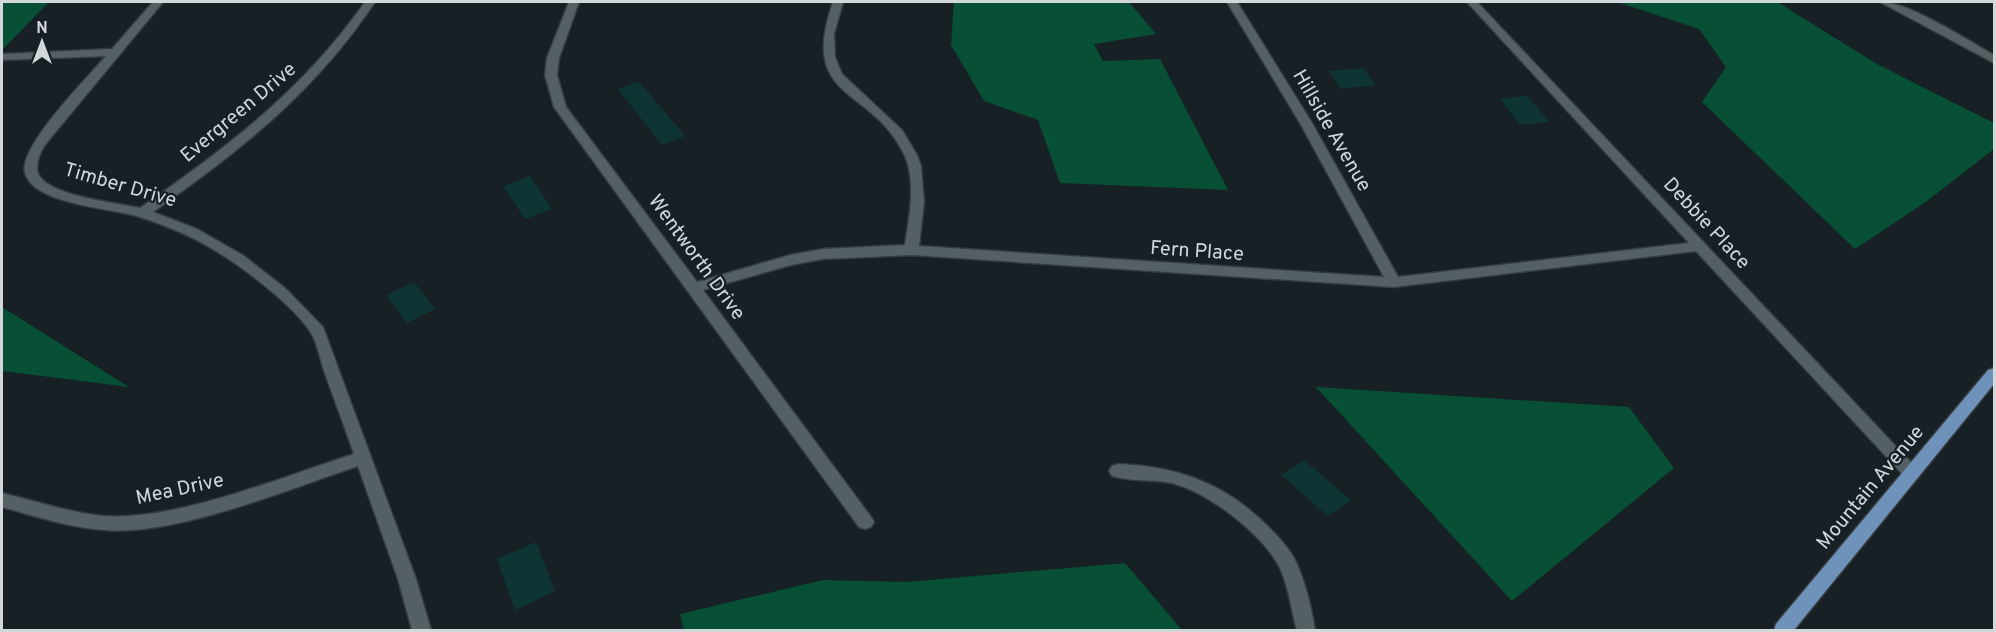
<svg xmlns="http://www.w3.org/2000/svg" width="1996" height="632" viewBox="0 0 1996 632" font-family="Overpass,sans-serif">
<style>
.green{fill:#074f35}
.building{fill:#0e3534}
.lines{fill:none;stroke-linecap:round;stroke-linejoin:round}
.minor-casing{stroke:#353b3e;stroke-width:3}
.major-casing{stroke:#353b3e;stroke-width:3}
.minor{fill:#556064;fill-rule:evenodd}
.major{fill:#6f92ba;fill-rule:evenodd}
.labels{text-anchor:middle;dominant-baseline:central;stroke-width:4.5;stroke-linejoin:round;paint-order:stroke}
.street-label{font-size:20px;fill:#d2d8da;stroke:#172024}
</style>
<rect width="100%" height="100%" fill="#172024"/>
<!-- green -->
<path class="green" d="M 2,2 L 49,2 L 2,50 Z
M 954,2 L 1129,2 L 1156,34 L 1094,44 L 1103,61 L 1160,59 L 1228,190 L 1060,183 L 1038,120 L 984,101 L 951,45 Z
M 1617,2 L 1777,2 L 1877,64 L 1994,123 L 1994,149 L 1927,201 L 1855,249 L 1702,102 L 1726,67 L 1699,29 Z
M 2,307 L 129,387 L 2,371 Z
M 1316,387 L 1629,407 L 1674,468 L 1512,601 Z
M 1125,563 L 1182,630 L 684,630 L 680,614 L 823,580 L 907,582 Z"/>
<!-- building -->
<path class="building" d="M 1363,68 L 1376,85 L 1341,89 L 1329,71 Z
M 639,82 L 671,119 L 685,136 L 662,145 L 618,89 Z
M 1527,96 L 1550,122 L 1520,125 L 1500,99 Z
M 530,176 L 552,209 L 525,219 L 503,186 Z
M 414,282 L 435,309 L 407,323 L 386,295 Z
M 1304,460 L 1351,500 L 1328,516 L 1281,475 Z
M 536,542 L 555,591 L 515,610 L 497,559 Z"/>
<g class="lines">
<!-- minor casing -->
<g class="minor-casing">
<path id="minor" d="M 153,2 L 163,2 L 44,146 C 40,154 35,164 38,173 C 46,196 118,203 140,208 C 227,148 304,89 365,2 L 375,2 C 314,93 241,150 153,212 L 197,229 L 244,256 L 286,289 L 323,327 L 416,579 L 431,630 L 412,630 L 398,579 L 358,466 C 289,489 176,536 105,530 C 70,528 35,516 2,507 L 2,493 C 36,501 70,513 105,516 C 176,521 285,476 354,454 C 344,425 333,396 323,368 C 320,357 317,343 311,333 C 295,306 239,264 211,248 C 189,235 165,225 140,217 C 113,208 34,205 25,173 C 18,147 88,77 106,56 L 2,60 L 2,54 L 112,49 Z
M 569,2 L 579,2 L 559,58 L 557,75 L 566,107 L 697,282 L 790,255 L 823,249 L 905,245 C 909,217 917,182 904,154 C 871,85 798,102 833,2 L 843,2 L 834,34 L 835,57 L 842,74 L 902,130 L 917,155 L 921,166 L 924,202 L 919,246 L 1384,277 L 1300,123 L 1227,2 L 1237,2 L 1312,123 L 1398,277 L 1689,243 L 1467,2 L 1477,2 L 1921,473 L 1918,478 L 1912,480 L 1906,478 L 1696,251 L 1394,287 L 912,255 L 823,259 L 791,265 L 703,290 L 871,517 L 874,522 L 871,527 L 865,529 L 859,527 L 554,107 L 545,75 L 547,58 Z
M 1880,2 C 1906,0 1969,41 1994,55 L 1994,63 Z
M 1118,464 C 1173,466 1219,481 1260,519 C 1272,530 1284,542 1293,556 C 1305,579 1311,606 1315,630 L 1297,630 C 1291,610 1289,587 1280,568 C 1262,533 1209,493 1172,483 C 1152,479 1130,482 1112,476 L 1109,471 L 1112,466 Z"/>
</g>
<!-- major casing -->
<g class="major-casing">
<path id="major" d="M 1994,368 L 1994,384 L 1794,630 L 1774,630 L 1776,624 L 1988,370 Z"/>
</g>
<!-- minor -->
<use href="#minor" class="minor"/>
<!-- major -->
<use href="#major" class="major"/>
</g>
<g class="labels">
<!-- street labels -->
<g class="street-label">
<text transform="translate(239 113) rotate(-40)">Evergreen Drive</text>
<text transform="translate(1331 131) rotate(60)">Hillside Avenue</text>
<text transform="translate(120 186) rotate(16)">Timber Drive</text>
<text transform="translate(1706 224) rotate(47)">Debbie Place</text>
<text transform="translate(1197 252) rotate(4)">Fern Place</text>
<text transform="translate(696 258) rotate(54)">Wentworth Drive</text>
<text transform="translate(1871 488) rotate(-50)">Mountain Avenue</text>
<text transform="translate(180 490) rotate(-12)">Mea Drive</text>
</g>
</g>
<!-- border -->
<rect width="1996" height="632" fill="none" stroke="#d2d8da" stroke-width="6"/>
<!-- north arrow -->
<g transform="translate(42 42)" stroke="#172024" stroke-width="4.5" paint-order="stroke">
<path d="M0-4.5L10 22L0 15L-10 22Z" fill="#d2d8da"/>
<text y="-9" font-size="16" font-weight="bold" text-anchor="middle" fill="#d2d8da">N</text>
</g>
</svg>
